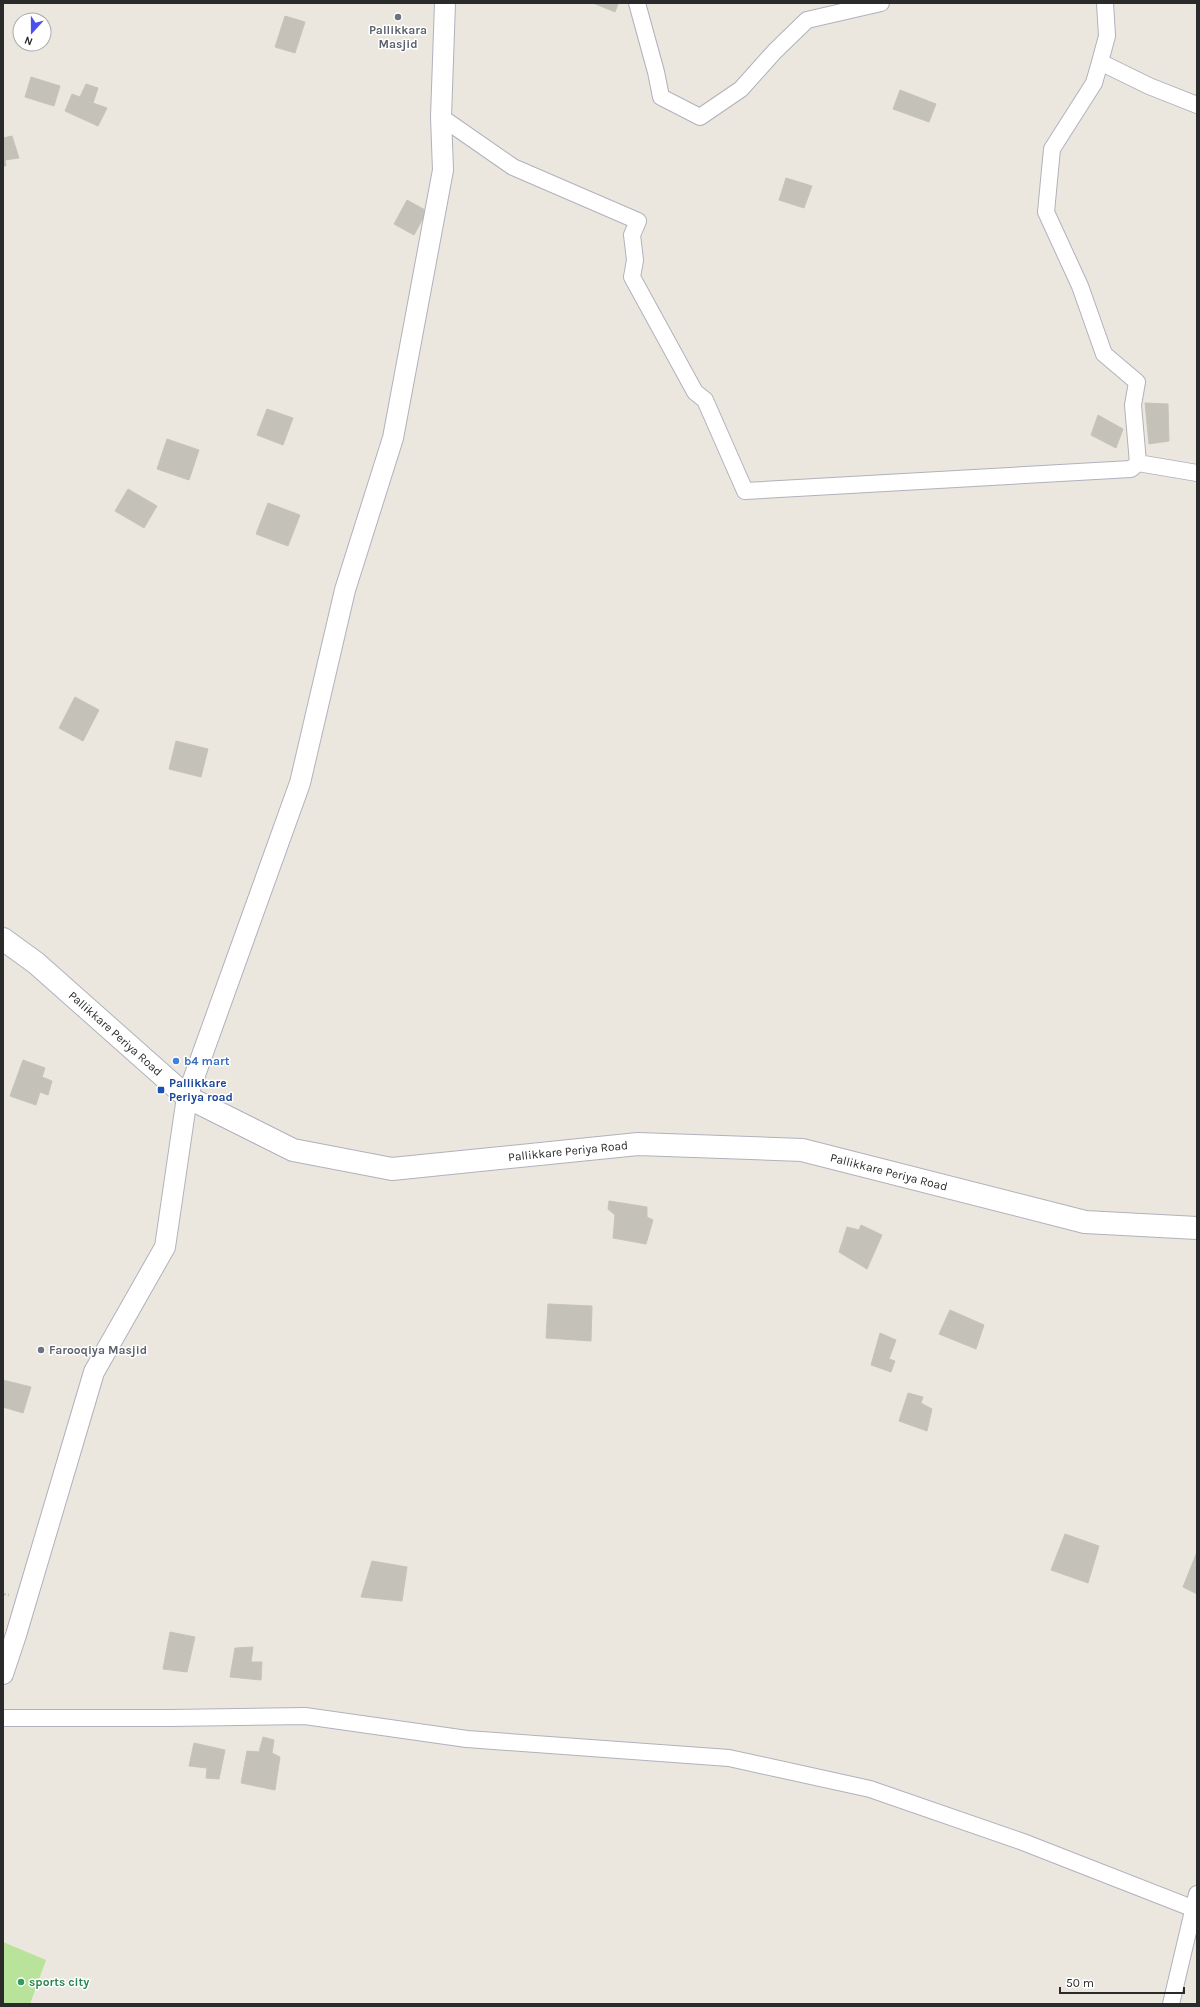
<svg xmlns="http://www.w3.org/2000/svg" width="1200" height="2007" viewBox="0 0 1200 2007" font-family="Karla,sans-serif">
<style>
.pitch{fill:#b9e39b}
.building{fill:#c4c1b9;stroke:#c6c3b7}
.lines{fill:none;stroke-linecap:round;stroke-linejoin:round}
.minor-casing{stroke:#b1b1bd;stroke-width:18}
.tertiary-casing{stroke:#b1b1bd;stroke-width:22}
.secondary-casing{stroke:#b1b1bd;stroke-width:24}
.path{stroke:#c8c8c8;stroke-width:2.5;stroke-dasharray:3 2;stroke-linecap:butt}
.minor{stroke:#fff;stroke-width:16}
.tertiary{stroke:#fff;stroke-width:20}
.secondary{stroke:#fff;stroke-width:22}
.worship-dot{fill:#6b7280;stroke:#fff;stroke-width:1.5}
.shop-dot{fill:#3f7fe0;stroke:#fff;stroke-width:1.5}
.transit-dot{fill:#1a4fb4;stroke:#fff;stroke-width:1.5}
.leisure-dot{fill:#2e9e5b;stroke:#fff;stroke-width:1.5}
.labels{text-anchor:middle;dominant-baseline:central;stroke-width:3;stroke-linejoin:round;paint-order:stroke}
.worship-label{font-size:12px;font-weight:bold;fill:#5b616d;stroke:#fff}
.street-label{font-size:12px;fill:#2a2a2a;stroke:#fff}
.shop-label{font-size:12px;font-weight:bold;fill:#366cbe;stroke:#fff;text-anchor:start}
.transit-label{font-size:12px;font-weight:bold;fill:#164399;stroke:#fff;text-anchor:start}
.leisure-label{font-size:12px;font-weight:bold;fill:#27864d;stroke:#fff;text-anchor:start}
</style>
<rect width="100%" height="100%" fill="#ebe7de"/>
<!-- pitch -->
<path class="pitch" d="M 3,1942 L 46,1960 L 30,2004 L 3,2004 Z"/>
<!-- building -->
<path class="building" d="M 593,3 L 616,3 L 618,4 L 615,12 Z
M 285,16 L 305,22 L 295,53 L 275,47 Z
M 31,77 L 60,86 L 54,106 L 25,97 Z
M 86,84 L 98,88 L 93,103 L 107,108 L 98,126 L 65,111 L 72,94 L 80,97 Z
M 900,90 L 936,104 L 929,122 L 893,109 Z
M 12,136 L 19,158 L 5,160 L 6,166 L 3,166 L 3,138 Z
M 786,178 L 812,186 L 804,208 L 779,200 Z
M 407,200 L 427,211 L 414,235 L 394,224 Z
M 1145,403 L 1168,404 L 1169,441 L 1149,444 Z
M 267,409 L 293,418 L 283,445 L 257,435 Z
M 1098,415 L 1123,429 L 1116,448 L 1091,435 Z
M 167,439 L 199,450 L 189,480 L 157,469 Z
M 128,489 L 157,506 L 144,528 L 115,511 Z
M 268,503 L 300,515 L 288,546 L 256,534 Z
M 75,697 L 99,710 L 83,741 L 59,728 Z
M 176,741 L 208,749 L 201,777 L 169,769 Z
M 23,1060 L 45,1068 L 42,1077 L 52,1081 L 48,1095 L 40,1092 L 36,1105 L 10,1096 Z
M 609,1201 L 647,1207 L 647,1217 L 653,1220 L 646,1244 L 613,1238 L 615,1215 L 608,1209 Z
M 861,1225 L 882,1235 L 867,1269 L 839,1252 L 847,1227 L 859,1230 Z
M 548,1304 L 592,1306 L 591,1341 L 546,1338 Z
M 950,1310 L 984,1325 L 976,1349 L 939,1334 Z
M 880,1333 L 896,1340 L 889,1359 L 895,1361 L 891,1372 L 871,1365 Z
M 3,1380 L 31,1387 L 23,1413 L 3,1407 Z
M 908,1393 L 923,1397 L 921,1403 L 932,1409 L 927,1431 L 899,1421 Z
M 1065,1534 L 1099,1546 L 1088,1583 L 1051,1570 Z
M 1197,1552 L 1197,1594 L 1183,1587 Z
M 372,1561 L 407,1567 L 402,1601 L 361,1597 Z
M 170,1632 L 195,1637 L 187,1672 L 163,1669 Z
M 253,1647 L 251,1662 L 262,1662 L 261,1680 L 230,1677 L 235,1648 Z
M 263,1737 L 274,1740 L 272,1753 L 280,1757 L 275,1790 L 241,1783 L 247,1751 L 259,1752 Z
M 194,1743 L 225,1750 L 219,1779 L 206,1778 L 207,1768 L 189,1766 Z"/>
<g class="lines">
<!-- minor casing -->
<g class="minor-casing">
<path id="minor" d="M 637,3 L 656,72 L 661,97 L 700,117 L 741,89 L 775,51 L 807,20 L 881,3
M 1105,3 L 1107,36 L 1100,62 L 1094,83 L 1052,149 L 1046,212 L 1080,286 L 1104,354 L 1137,382 L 1133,405 L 1138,463 L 1197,473
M 1100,62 L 1149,86 L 1197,105
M 441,117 L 513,167 L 638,221 L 632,235 L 635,260 L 632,277 L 695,392 L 705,400 L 745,491 L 1131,469 L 1138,463
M 3,1718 L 170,1718 L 305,1716 L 467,1739 L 729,1758 L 870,1789 L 1023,1842 L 1197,1910
M 1171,2004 L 1197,1894"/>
</g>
<!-- tertiary casing -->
<g class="tertiary-casing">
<path id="tertiary" d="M 3,1674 L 16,1635 L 94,1372 L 165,1247 L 187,1097 L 300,783 L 345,590 L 393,438 L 443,170 L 441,117 L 445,3"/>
</g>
<!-- secondary casing -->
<g class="secondary-casing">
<g id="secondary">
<path id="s1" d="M 3,939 L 36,963 L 187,1097 L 293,1150 L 392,1169 L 638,1144 L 802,1150 L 1085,1222 L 1197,1228"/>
</g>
</g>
<!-- path -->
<path class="path" d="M 3,1594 L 9,1595"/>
<!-- minor -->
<use href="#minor" class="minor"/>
<!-- tertiary -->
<use href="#tertiary" class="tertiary"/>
<!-- secondary -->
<use href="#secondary" class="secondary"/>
</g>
<!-- markers -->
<g class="worship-dot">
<circle cx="398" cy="17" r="4"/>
<circle cx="41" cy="1350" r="4"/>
</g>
<circle class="shop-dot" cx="176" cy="1061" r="4"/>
<rect class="transit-dot" x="157" y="1086" width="8" height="8" rx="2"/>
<circle class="leisure-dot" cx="21" cy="1982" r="4"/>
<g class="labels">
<!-- worship labels -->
<g class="worship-label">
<text x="398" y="30">Pallikkara<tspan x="398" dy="14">Masjid</tspan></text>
<text x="49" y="1350" text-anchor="start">Farooqiya Masjid</text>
</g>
<!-- street labels -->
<g class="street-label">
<text stroke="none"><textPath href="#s1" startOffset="147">Pallikkare Periya Road</textPath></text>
<text stroke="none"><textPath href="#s1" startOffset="639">Pallikkare Periya Road</textPath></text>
<text stroke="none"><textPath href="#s1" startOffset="963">Pallikkare Periya Road</textPath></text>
</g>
<!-- shop labels -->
<g class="shop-label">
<text x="184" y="1061">b4 mart</text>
</g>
<!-- transit labels -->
<g class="transit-label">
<text x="169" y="1083">Pallikkare<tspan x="169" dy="14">Periya road</tspan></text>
</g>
<!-- leisure labels -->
<g class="leisure-label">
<text x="29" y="1982">sports city</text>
</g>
</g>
<!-- border -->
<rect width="1200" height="2007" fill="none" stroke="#2a2a2a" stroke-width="8"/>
<!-- north arrow -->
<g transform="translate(32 32) rotate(201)"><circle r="19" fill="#ffffff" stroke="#aaaaaa"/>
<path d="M0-3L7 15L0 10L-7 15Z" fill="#4b50ea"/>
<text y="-6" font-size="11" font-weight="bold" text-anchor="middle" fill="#2a2a2a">N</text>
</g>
<!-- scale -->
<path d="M1060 1987v6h124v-6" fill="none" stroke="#2a2a2a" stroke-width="2"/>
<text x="1066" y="1987" font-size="12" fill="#2a2a2a" stroke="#ffffff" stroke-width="3" paint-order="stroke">50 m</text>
</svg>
